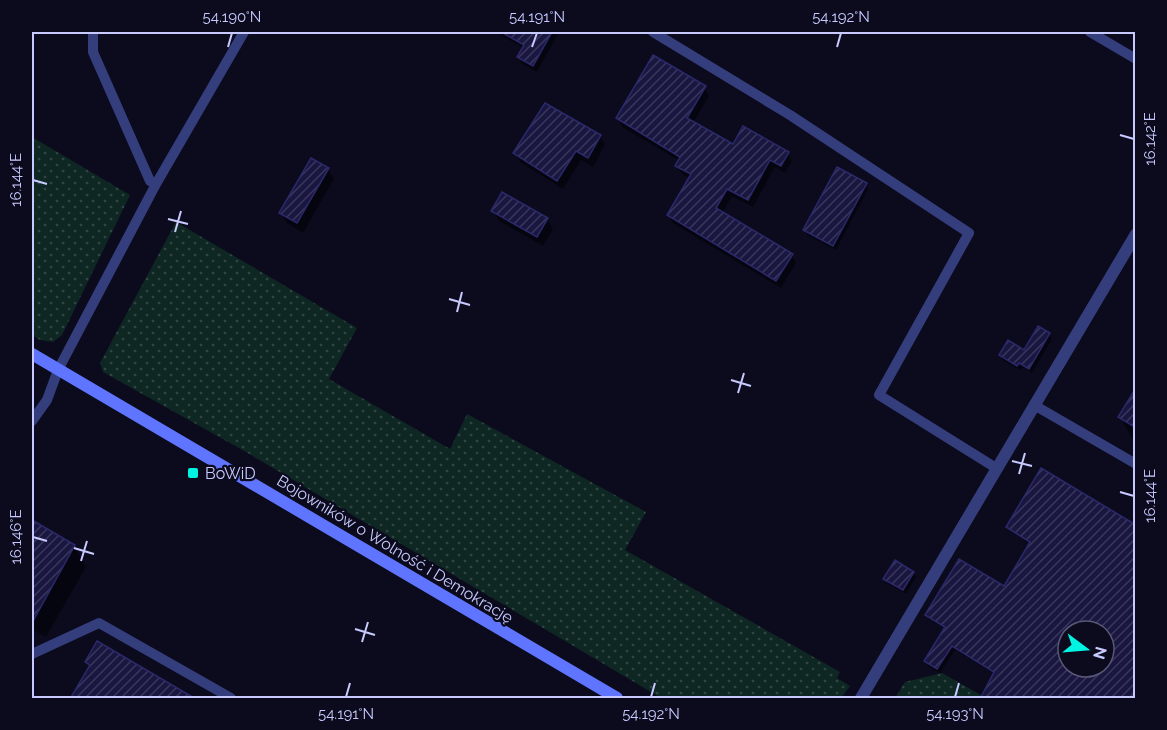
<svg xmlns="http://www.w3.org/2000/svg" width="1167" height="730" viewBox="0 0 1167 730" font-family="Raleway,sans-serif">
<style>
.grass{fill:url(#grass-dots)}
.shadow{fill:#0007;fill-rule:evenodd}
.building{fill:url(#building-hatch);stroke:#2b296b;stroke-width:1.5;fill-rule:evenodd}
.lines{fill:none;stroke-linecap:round;stroke-linejoin:round}
.lane{stroke:#353e7d;stroke-width:10}
.street{stroke:#353e7d;stroke-width:12}
.secondary{stroke:#5f75ff;stroke-width:12}
.ticks{fill:none;stroke:#c8caff;stroke-width:2}
.poi-dot{fill:#00f3e3;stroke:#0b0b1d;stroke-width:2}
.labels{text-anchor:middle;dominant-baseline:central;stroke-width:4.5;stroke-linejoin:round;paint-order:stroke}
.poi-label{font-size:16px;fill:#c8caff;stroke:#0b0b1d;text-anchor:start}
.street-label{font-size:16px;fill:#c8caff;stroke:#0b0b1d}
.neatline{fill:none;stroke:#c8caff;stroke-width:2}
.ticks-label{font-size:15px;text-anchor:middle;fill:#c8caff}
</style>
<defs>
<pattern id="grass-dots" width="8" height="8" patternUnits="userSpaceOnUse" patternTransform="scale(1.5)"><rect width="8" height="8" fill="#0e2722"/><path d="M2 2h.1M6 6h.1" fill="none" stroke="#304543" stroke-width="1.8" stroke-linecap="round"/></pattern>
<pattern id="building-hatch" width="6" height="6" patternUnits="userSpaceOnUse" patternTransform="scale(1.5)"><rect width="6" height="6" fill="#19173f"/><path d="M-1 1l2-2M0 6l6-6M5 7l2-2" fill="none" stroke="#39375c"/></pattern>
</defs>
<rect width="100%" height="100%" fill="#0b0b1d"/>
<!-- grass -->
<path class="grass" d="M 32,137 L 130,195 L 62,335 L 53,342 L 40,340 L 32,335 Z
M 176,222 L 357,328 L 329,379 L 450,449 L 467,414 L 646,512 L 625,550 L 840,672 L 837,678 L 850,686 L 841,698 L 661,698 L 246,452 L 103,372 L 100,363 Z
M 942,673 L 986,698 L 895,698 L 905,682 Z"/>
<!-- shadow -->
<path class="shadow" d="M 499,32 L 557,32 L 558,34 L 537,72 L 522,64 L 519,57 L 524,48 L 500,35 Z
M 705,88 L 709,96 L 693,123 L 734,146 L 787,153 L 792,161 L 785,173 L 775,167 L 753,207 L 732,196 L 722,213 L 792,255 L 796,263 L 781,288 L 673,223 L 668,215 L 690,178 L 682,174 L 677,166 L 680,161 L 622,127 L 618,118 Z
M 600,136 L 605,145 L 593,167 L 581,160 L 563,189 L 520,162 L 515,153 Z
M 328,169 L 334,179 L 303,233 L 287,223 L 281,213 Z
M 866,185 L 868,189 L 836,250 L 807,235 L 805,230 Z
M 493,211 L 547,219 L 553,229 L 543,246 L 499,221 Z
M 1039,328 L 1049,334 L 1052,339 L 1032,373 L 1022,367 L 1020,370 L 1003,360 L 1000,355 L 1025,352 Z
M 1136,391 L 1136,440 L 1132,438 L 1120,417 Z
M 32,522 L 74,546 L 86,567 L 46,637 L 32,629 Z
M 1008,527 L 1136,527 L 1136,698 L 995,674 L 955,650 L 940,673 L 928,666 L 926,661 L 946,629 L 929,619 L 927,615 L 1005,588 L 1030,544 L 1011,531 ZM 1068,631 L 1104,631 L 1104,667 L 1068,667 Z
M 913,573 L 916,577 L 906,594 L 888,584 L 885,579 Z"/>
<!-- building -->
<path class="building" d="M 501,32 L 552,32 L 533,66 L 517,57 L 524,45 Z
M 653,55 L 706,86 L 687,118 L 733,144 L 743,126 L 789,152 L 781,166 L 770,160 L 748,200 L 727,189 L 716,208 L 793,254 L 776,281 L 667,215 L 691,174 L 675,166 L 680,157 L 616,118 Z
M 545,103 L 601,135 L 588,158 L 576,151 L 557,181 L 513,153 Z
M 311,158 L 329,168 L 297,223 L 279,213 Z
M 837,167 L 867,183 L 833,246 L 803,230 Z
M 502,192 L 548,218 L 537,237 L 491,211 Z
M 1038,326 L 1050,333 L 1029,369 L 1019,363 L 1017,366 L 999,355 L 1008,340 L 1024,350 Z
M 1136,388 L 1136,428 L 1118,417 Z
M 1041,468 L 1136,525 L 1136,699 L 980,699 L 994,672 L 952,646 L 937,669 L 924,661 L 945,627 L 925,615 L 959,559 L 1004,586 L 1030,542 L 1006,527 ZM 1068,631 L 1104,631 L 1104,667 L 1068,667 Z
M 32,520 L 75,545 L 32,623 Z
M 895,560 L 914,572 L 903,590 L 883,579 Z
M 97,641 L 196,699 L 70,699 L 90,665 L 85,662 Z"/>
<g class="lines">
<!-- lane -->
<path class="lane" d="M 93,32 L 93,52 L 150,181 L 156,184 L 244,32
M 653,32 L 790,115 L 969,233 L 879,395 L 996,468
M 1090,32 L 1136,59
M 1034,405 L 1136,464
M 32,421 L 47,400 L 58,370 L 156,184
M 32,654 L 99,623 L 231,698"/>
<!-- street -->
<path class="street" d="M 861,698 L 1136,234"/>
<!-- secondary -->
<path class="secondary" d="M 32,354 L 617,698"/>
</g>
<!-- ticks -->
<path class="ticks" d="M 228,47 L 232,33M 532,47 L 537,33M 837,47 L 841,33M 1120,135 L 1134,139M 33,180 L 47,184M 168,219 L 188,224M 175,232 L 181,211M 449,299 L 470,305M 457,312 L 462,292M 731,380 L 751,386M 738,393 L 744,373M 1012,461 L 1032,466M 1019,474 L 1025,453M 1120,492 L 1134,496M 33,537 L 47,541M 74,548 L 94,554M 81,561 L 87,541M 355,629 L 375,635M 362,642 L 368,622M 346,697 L 350,683M 651,697 L 655,683M 955,697 L 959,683"/>
<!-- markers -->
<rect class="poi-dot" x="187" y="467" width="12" height="12" rx="3"/>
<g class="labels">
<!-- poi labels -->
<g class="poi-label">
<text x="205" y="473">BoWiD</text>
</g>
<!-- street labels -->
<g class="street-label">
<text transform="translate(395 549) rotate(31)">Bojowników o Wolność i Demokrację</text>
</g>
</g>
<!-- border -->
<rect width="1167" height="730" fill="none" stroke="#0b0b1d" stroke-width="66"/>
<!-- north arrow -->
<g transform="translate(1086 649) rotate(106)"><circle r="28" fill="#0b0b1d" stroke="#575777" stroke-width="1.5"/>
<path d="M0-4.5L10 22L0 15L-10 22Z" fill="#00f3e3"/>
<text y="-9" font-size="16" font-weight="bold" text-anchor="middle" fill="#c8caff">N</text>
</g>
<rect x="33" y="33" width="1101" height="664" class="neatline"/>
<g class="ticks-label">
<text x="232" y="22">54.190°N</text>
<text x="537" y="22">54.191°N</text>
<text x="841" y="22">54.192°N</text>
<text transform="translate(1150 139) rotate(-90)" y="5">16.142°E</text>
<text transform="translate(16 180) rotate(-90)" y="5">16.144°E</text>
<text transform="translate(1150 496) rotate(-90)" y="5">16.144°E</text>
<text transform="translate(16 537) rotate(-90)" y="5">16.146°E</text>
<text x="346" y="719">54.191°N</text>
<text x="651" y="719">54.192°N</text>
<text x="955" y="719">54.193°N</text>
</g>
</svg>
